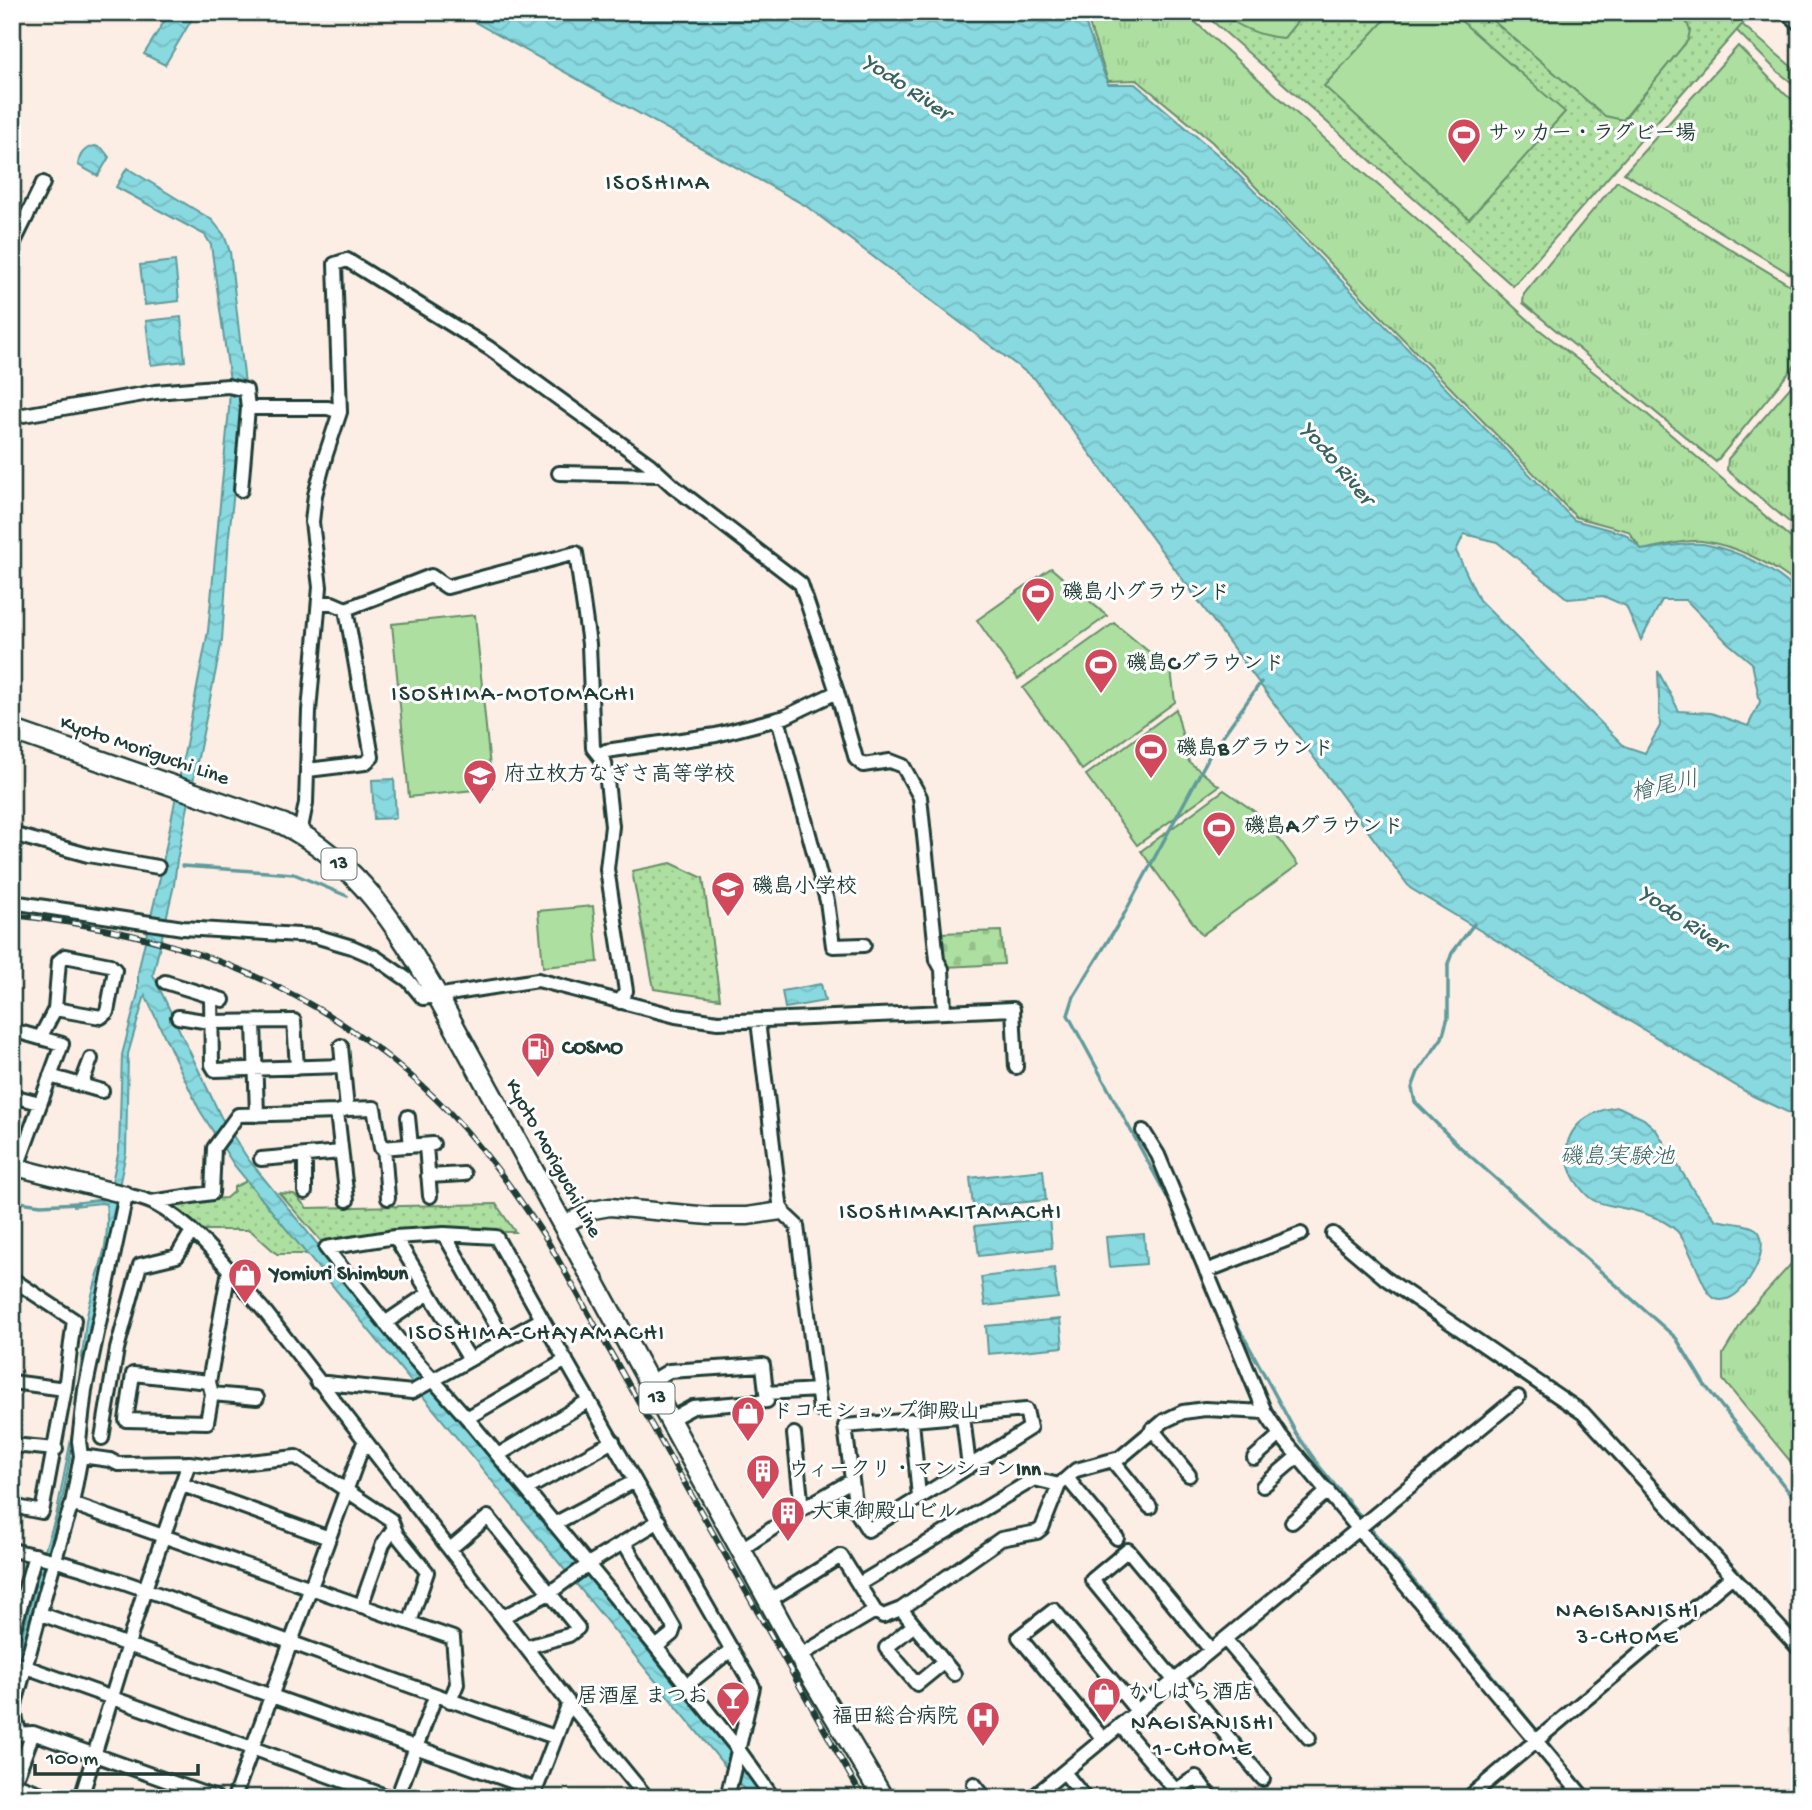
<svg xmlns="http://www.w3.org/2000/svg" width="1812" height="1810" viewBox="0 0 1812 1810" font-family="'Gochi Hand','Klee One',sans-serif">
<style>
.grass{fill:url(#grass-tufts);stroke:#668e6a;stroke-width:2}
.cemetery{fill:url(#cemetery-stones);stroke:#668e6a;stroke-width:2}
.park{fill:url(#park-dots);stroke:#668e6a;stroke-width:2}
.pitch{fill:#addfa0;stroke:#668e6a;stroke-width:2}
.water{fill:url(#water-waves);stroke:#5e9b9b;stroke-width:2;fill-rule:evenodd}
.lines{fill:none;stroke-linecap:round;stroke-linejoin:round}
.stream{stroke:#5e9b9b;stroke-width:3.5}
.minor-casing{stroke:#1f3d34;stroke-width:18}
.tertiary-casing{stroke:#1f3d34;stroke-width:21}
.primary-casing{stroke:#1f3d34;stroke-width:24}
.minor{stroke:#fff;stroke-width:12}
.tertiary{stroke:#fff;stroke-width:16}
.primary{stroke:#fff;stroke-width:19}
.rail-casing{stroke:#1f3d34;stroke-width:6}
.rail{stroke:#fff;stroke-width:3.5;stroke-dasharray:10;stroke-linecap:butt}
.labels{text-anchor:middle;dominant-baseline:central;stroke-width:6;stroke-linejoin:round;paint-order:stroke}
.shield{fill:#fff;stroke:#627771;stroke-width:2}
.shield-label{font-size:19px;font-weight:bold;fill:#1f3d34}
.poi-label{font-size:21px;font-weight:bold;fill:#1f3d34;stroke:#fff;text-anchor:start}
.street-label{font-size:21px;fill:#1f3d34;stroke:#fff}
.water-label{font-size:23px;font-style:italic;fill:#39645f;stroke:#fff}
.neighbourhood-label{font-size:23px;letter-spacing:2px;fill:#1f3d34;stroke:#fff}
</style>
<defs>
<pattern id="grass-tufts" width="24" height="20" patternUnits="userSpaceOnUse" patternTransform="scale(1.75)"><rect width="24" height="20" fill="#addfa0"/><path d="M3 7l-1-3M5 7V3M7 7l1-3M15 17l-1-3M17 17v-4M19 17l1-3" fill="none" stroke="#94c08a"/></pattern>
<pattern id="cemetery-stones" width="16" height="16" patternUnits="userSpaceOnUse" patternTransform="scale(1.75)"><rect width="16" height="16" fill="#addfa0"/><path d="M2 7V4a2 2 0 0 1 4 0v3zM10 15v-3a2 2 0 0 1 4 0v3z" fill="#94c08a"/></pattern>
<pattern id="park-dots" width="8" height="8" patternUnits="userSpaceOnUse" patternTransform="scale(1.75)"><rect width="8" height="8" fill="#addfa0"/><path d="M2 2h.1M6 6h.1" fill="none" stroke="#94c08a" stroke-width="1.8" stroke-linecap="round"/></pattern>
<pattern id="water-waves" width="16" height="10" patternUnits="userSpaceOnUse" patternTransform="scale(1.75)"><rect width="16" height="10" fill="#88d9e0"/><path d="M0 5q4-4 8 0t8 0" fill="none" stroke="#75bbc1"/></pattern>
</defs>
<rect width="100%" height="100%" fill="#fcede5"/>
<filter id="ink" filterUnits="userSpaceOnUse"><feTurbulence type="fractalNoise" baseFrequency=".0143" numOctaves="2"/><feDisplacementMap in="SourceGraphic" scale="14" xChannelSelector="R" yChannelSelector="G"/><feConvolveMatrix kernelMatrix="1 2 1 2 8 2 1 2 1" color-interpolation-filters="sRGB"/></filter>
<g filter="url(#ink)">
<!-- grass -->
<path class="grass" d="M 1085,12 L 1184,12 L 1324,138 L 1439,238 L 1536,327 L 1647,414 L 1800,546 L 1800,587 C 1775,565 1735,545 1702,541 C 1686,539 1659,547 1642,550 L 1628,531 L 1576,517 L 1212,142 L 1137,80 L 1108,81 Z
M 1737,20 L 1800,74 L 1800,89 L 1777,71 L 1732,26 Z
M 1738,46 L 1786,95 L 1800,104 L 1800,280 L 1624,173 Z
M 1617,181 L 1800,291 L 1800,359 L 1716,462 L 1523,303 L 1524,294 Z
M 1800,376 L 1800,531 L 1727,470 L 1728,459 Z
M 1800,1254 L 1800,1473 L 1723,1380 L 1723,1354 L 1748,1312 Z"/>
<!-- cemetery -->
<path class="cemetery" d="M 1001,931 L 1004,964 L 945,967 L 941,959 L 939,933 Z"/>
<!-- park -->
<path class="park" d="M 1202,12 L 1753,12 L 1513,286 Z
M 671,863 L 703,878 L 720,999 L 654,989 L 632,871 Z
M 245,1178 L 308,1254 L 277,1254 L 250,1230 L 202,1230 L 168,1207 L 168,1202 L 226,1198 L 234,1191 L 234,1187 L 245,1182 Z
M 279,1193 L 294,1194 L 307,1208 L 496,1204 L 515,1232 L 392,1231 L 321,1241 Z"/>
<!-- pitch -->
<path class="pitch" d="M 1218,12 L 1305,12 L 1284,38 C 1258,36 1240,27 1218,12 Z
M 1392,12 L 1451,12 L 1565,112 L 1469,219 L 1324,86 Z
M 1483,12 L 1682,12 L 1690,30 L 1688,40 L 1623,120 L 1605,116 Z
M 1051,568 L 1107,616 L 1018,679 L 977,620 Z
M 475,615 L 492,788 L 409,797 L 392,624 Z
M 1114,623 L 1171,670 L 1175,702 L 1082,770 L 1023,688 Z
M 1176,709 L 1189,762 L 1219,786 L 1137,845 L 1086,775 Z
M 1224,790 L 1265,819 L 1298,865 L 1202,935 L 1141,851 Z
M 593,906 L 598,962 L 543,967 L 538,911 Z"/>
<!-- water -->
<path class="water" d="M 170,12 L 196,12 L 165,65 L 144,54 Z
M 461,12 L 1081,12 L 1108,84 L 1135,84 L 1224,160 L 1574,520 L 1625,534 L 1642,550 C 1661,548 1684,542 1703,544 C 1738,550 1775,569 1800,594 L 1800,1118 L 1753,1096 L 1410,888 L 1035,379 L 806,206 L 471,20 ZM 1464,534 L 1497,542 L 1568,599 L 1603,596 L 1626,606 L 1641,640 L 1662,600 L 1686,600 L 1728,643 L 1752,663 L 1760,702 L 1748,726 L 1711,713 L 1679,711 L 1658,671 L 1660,726 L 1645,753 L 1624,746 L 1479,600 L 1456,551 Z
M 95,146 L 102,148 L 109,157 L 98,176 L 78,165 C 79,155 84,148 95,146 Z
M 127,168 L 212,220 L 224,235 L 230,252 L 245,384 L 243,412 L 229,535 L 222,640 L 177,860 L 174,885 L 153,975 L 221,1117 L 248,1159 L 768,1798 L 751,1798 L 234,1165 L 199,1109 L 145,995 L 128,1054 L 126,1153 L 113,1215 L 112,1231 L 103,1280 L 90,1324 L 83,1385 L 63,1496 L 12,1684 L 12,1673 L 44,1552 L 56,1516 L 79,1398 L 76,1396 C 81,1371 83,1346 86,1321 C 93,1279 112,1250 106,1204 L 101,1203 L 74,1206 L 74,1203 L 105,1199 L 112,1182 L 119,1150 L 122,1055 L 138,993 L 138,973 L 142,954 L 160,878 L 208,631 L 229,409 L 230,381 L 211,245 L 205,235 L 116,187 Z
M 175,261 L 179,301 L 145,305 L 140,265 Z
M 181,317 L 185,361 L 151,365 L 146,321 Z
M 394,779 L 396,818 L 374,819 L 372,780 Z
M 821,984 L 825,1001 L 785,1008 L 782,991 Z
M 1619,1107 L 1644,1119 L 1656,1130 L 1695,1193 L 1716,1220 C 1727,1223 1749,1223 1757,1230 C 1774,1246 1742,1308 1716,1299 C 1703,1295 1691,1245 1677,1231 C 1662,1217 1638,1211 1618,1207 C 1610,1205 1600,1204 1593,1200 C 1585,1195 1580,1188 1575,1180 C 1553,1141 1578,1111 1619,1107 Z
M 1043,1170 L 1046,1200 L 973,1207 L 970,1178 Z
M 1049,1218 L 1052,1248 L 979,1256 L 975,1226 Z
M 1144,1234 L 1146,1264 L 1109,1267 L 1106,1237 Z
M 1054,1268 L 1058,1298 L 985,1306 L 981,1277 Z
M 1060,1319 L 1063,1347 L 988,1354 L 986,1326 Z"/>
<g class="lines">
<!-- stream -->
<path class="stream" d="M 182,866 L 294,874 L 347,896
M 1474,924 L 1452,953 L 1448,964 L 1448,1017 L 1442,1038 L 1418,1072 L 1412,1088 L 1415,1102 L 1460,1147 L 1676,1338 L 1704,1384 L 1800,1506
M 12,1201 L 41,1205 L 78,1203
M 1178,1217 L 1068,1015 L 1074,996 L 1122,918 L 1212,751 L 1261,682
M 1226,1304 L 1296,1433 L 1319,1466 L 1593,1798"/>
<!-- minor casing -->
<g class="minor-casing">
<path id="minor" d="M 12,246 L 43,183
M 248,408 L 328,408 L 340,412
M 12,417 L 155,392 L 228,386 L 246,390 L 248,408 L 241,490
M 559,473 L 661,475
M 319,603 L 332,603 L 346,609
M 778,719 L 827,901 L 833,946 L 864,945
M 599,755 L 606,751 L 716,735 L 785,717 L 837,692
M 308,770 L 365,763 L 372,757 L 346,609 L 431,576 L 447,587 L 576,553 L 589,644 L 593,748 L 605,763 L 612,826 L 607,869 L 626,991 L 620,1002
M 300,833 L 306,803 L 309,711 L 320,587 L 312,522 L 315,495 L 326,454 L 340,412 L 335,264 L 347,260 L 489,348 L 649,464 L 673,486 L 801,584 L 837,692 L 856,759 L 863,765 L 890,761 L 903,766 L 920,797 L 937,960 L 942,969 L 944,1011
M 12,834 L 88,855 L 158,867
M 12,902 L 183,928 L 315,936 L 352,947 L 375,957 L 408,980 L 423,998 L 538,980 L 676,1016 L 718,1022 L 1013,1009 L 1016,1067
M 165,982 L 223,1000
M 211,996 L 212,1065 L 215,1070 L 343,1066
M 178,1017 L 210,1022 L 294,1021 L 297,1068
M 758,1021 L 781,1211 L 797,1226 L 820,1410
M 254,1023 L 257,1115
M 12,1030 L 62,1044 L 12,1181
M 40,1038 L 55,1009 L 59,961 L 65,956 L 110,965 L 115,970 L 107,1012 L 101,1017 L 55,1009
M 341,1046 L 347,1109
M 50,1076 L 102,1091
M 81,1085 L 91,1059
M 12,1096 L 40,1103
M 337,1112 L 347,1200
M 408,1117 L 411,1146
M 1143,1131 L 1158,1155 L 1265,1412 L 1280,1435 L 1584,1798
M 426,1146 L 430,1196
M 384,1147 L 388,1198
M 261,1159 L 341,1152
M 428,1176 L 464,1174
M 305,1192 L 305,1155
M 151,1202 L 212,1193 L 214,1148 L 238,1115 L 337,1112 L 347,1109 L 374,1108 L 381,1148 L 433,1144
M 444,1234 L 504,1339
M 1333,1234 L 1385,1278 L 1583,1413 L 1800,1650
M 395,1237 L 469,1358
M 1206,1271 L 1301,1234
M 12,1279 L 74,1320 L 65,1389
M 542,1319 L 496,1237 L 444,1234 L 395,1237 L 326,1248 L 410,1354 L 467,1418 L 656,1647 L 738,1749 L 773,1798
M 385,1323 L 429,1293
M 12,1382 L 65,1389 L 42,1512 L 12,1506
M 209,1382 L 133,1374 L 126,1420 L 207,1422 L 212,1394 L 209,1382 L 229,1270
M 317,1382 L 412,1392 L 542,1319 L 753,1687 L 727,1798
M 649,1383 L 669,1371 L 763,1365 L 767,1401 L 693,1407 L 669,1420
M 766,1393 L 818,1390
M 212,1394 L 257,1398
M 1026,1410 L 1030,1428 L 868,1530 L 856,1511 L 845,1426 Z
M 963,1416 L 969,1467
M 467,1418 L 566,1360
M 912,1421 L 919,1497
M 1152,1429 L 1189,1475
M 794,1434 L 802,1509
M 102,1438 L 117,1349 L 140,1265 L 177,1256 L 192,1231
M 12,1445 L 56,1449
M 498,1455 L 588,1401
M 81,1456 L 110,1460 L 118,1464 L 189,1463
M 1254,1458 L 1280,1435
M 1113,1461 L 1150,1507
M 1067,1478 L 1117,1538
M 183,1485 L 329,1538
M 1263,1486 L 1298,1456
M 527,1489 L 613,1441
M 72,1504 L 81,1456 L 79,1441 L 85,1390 L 126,1195 C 135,1197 145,1199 153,1203 C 199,1227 232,1275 266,1313 L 569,1703 L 647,1798
M 1292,1522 L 1328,1491
M 554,1524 L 635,1481
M 625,1544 L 674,1628 L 672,1634 L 656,1647
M 450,1549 L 488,1517 L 578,1628 L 569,1635 L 527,1647
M 12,1550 C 90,1567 165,1597 240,1624 C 345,1662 450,1701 555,1737
M 740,1550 L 802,1509 L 851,1481
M 859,1584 L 1034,1479 L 1059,1485
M 768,1601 L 841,1556 L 875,1611 L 883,1616 L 901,1609 L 1001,1539 L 1037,1532 L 1042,1528 L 1059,1485 L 1076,1470 L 1120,1458 L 1164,1421 L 1183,1412 L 1205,1409 L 1265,1412
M 361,1606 L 383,1544 L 394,1528
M 901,1609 L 954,1674
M 41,1614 L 536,1790
M 504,1616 L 548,1594 L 593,1561 L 659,1521
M 914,1625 L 886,1648 L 917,1684 L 944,1662
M 12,1635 L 35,1555
M 1225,1639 L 1309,1738
M 799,1656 L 875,1611
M 26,1667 L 391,1798
M 1178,1677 L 1263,1779
M 1174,1680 L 1092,1580 L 1128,1550 L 1211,1650
M 687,1685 L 732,1649
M 1120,1725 L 1182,1798
M 19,1732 L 14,1712 L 16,1700 C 35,1635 50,1569 72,1504 L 453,1638 L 457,1684 L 450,1701
M 13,1734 L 33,1733 L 216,1798
M 1103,1739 L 1019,1637 L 1054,1610 L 1137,1711
M 1064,1772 L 1085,1798
M 12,1780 L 18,1773 L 33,1733
M 12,1783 L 53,1798
M 974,1784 L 985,1798
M 1176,1790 L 1196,1777 L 1211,1798
M 533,1797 L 569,1703
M 81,1798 L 145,1589 L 189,1463 L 211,1466 L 296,1457 L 391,1520 L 397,1535 L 427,1572 L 410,1622
M 234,1798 L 364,1442
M 397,1798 L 435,1697
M 1032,1798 L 1518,1397
M 1468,1798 L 1729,1579"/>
</g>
<!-- tertiary casing -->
<g class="tertiary-casing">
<path id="tertiary" d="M 1789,12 L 1800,22
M 12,1166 L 126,1195
M 562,1225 L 593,1210 L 610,1207 L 710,1216 L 747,1216 L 781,1211"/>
</g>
<!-- primary casing -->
<g class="primary-casing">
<path id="primary" d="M 12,730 L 283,824 C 359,863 396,925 437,995 L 799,1656 L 883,1798"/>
</g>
<!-- minor -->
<use href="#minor" class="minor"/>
<!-- tertiary -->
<use href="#tertiary" class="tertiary"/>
<!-- primary -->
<use href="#primary" class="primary"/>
<!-- rail casing -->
<g class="rail-casing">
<path id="rail" d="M 12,915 C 176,932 316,983 436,1099 C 479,1141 514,1190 547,1240 L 863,1798"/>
</g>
<!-- rail -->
<use href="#rail" class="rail"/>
</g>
</g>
<!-- icons -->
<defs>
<g id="stadium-pin" transform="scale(1.75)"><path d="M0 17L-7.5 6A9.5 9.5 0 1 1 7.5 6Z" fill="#d1495b" stroke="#fff"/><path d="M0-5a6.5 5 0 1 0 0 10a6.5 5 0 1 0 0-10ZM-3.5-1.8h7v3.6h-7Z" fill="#fff"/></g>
<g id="school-pin" transform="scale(1.75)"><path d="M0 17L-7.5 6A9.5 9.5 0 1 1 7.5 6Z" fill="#d1495b" stroke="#fff"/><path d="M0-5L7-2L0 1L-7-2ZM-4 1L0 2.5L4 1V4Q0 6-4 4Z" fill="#fff"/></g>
<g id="fuel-pin" transform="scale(1.75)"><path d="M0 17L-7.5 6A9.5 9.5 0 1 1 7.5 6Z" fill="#d1495b" stroke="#fff"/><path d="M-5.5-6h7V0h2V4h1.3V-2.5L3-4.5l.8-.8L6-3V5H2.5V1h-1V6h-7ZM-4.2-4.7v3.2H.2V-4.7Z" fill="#fff"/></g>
<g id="shop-pin" transform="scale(1.75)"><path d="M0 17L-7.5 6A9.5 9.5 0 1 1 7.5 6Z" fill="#d1495b" stroke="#fff"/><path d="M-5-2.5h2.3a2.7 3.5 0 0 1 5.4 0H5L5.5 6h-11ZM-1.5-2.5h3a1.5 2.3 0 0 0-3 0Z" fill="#fff"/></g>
<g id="building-pin" transform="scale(1.75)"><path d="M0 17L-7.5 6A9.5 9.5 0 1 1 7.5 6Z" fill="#d1495b" stroke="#fff"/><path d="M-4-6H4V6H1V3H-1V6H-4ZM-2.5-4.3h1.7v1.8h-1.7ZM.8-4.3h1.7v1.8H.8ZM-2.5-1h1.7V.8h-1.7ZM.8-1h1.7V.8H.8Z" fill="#fff"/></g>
<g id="bar-pin" transform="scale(1.75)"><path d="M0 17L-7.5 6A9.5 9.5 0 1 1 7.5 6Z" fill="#d1495b" stroke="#fff"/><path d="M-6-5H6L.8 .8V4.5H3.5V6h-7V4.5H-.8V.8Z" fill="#fff"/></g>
<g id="hospital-pin" transform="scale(1.75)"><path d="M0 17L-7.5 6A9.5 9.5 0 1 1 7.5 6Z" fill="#d1495b" stroke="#fff"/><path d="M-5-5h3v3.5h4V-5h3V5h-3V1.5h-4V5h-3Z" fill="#fff"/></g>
</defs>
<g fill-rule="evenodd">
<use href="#stadium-pin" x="1464" y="135"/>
<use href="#stadium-pin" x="1038" y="594"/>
<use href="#stadium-pin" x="1101" y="665"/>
<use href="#stadium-pin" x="1151" y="750"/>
<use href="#school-pin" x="480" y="776"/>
<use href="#stadium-pin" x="1219" y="828"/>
<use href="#school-pin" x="728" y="888"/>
<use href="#fuel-pin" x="538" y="1049"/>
<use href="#shop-pin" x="245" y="1275"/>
<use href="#shop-pin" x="748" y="1413"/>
<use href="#building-pin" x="763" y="1471"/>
<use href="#building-pin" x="788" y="1513"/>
<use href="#shop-pin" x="1104" y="1694"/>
<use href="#bar-pin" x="733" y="1698"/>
<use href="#hospital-pin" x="983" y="1718"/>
</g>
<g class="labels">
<!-- shield labels -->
<g class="shield">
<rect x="321.5" y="848.5" width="35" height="31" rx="5"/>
<rect x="639.5" y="1382.5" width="35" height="31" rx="5"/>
</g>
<g class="shield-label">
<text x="339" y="864">13</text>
<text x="657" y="1398">13</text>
</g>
<!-- poi labels -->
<g class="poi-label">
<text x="1488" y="135">サッカー・ラグビー場</text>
<text x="1062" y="594">磯島小グラウンド</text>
<text x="1126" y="665">磯島Cグラウンド</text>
<text x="1176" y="750">磯島Bグラウンド</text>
<text x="504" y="776">府立枚方なぎさ高等学校</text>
<text x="1244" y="828">磯島Aグラウンド</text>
<text x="752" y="888">磯島小学校</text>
<text x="562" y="1049">COSMO</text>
<text x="270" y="1275">Yomiuri Shimbun</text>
<text x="772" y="1413">ドコモショップ御殿山</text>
<text x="788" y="1471">ウィークリ・マンションInn</text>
<text x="812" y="1513">大東御殿山ビル</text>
<text x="1128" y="1694">かしはら酒店</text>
<text x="708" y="1698" text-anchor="end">居酒屋 まつお</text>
<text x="958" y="1718" text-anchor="end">福田総合病院</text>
</g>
<!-- street labels -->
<g class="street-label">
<text transform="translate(144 752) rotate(19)">Kyoto Moriguchi Line</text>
<text transform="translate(552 1159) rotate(61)">Kyoto Moriguchi Line</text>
</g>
<!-- water labels -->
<g class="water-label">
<text transform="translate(906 88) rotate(34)">Yodo River</text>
<text transform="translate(1336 464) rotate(50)">Yodo River</text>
<text transform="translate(1665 788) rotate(-13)">檜尾川</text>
<text transform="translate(1682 920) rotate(35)">Yodo River</text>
<text x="1617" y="1158">磯島実験池</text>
</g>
<!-- neighbourhood labels -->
<g class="neighbourhood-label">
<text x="658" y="184">ISOSHIMA</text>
<text x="514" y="695">ISOSHIMA-MOTOMACHI</text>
<text x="951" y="1213">ISOSHIMAKITAMACHI</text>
<text x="537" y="1334">ISOSHIMA-CHAYAMACHI</text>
<text x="1628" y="1612">NAGISANISHI<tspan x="1628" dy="26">3-CHOME</tspan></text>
<text x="1203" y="1724">NAGISANISHI<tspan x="1203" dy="26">1-CHOME</tspan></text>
</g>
</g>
<!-- margin -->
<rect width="1812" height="1810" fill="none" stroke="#fff" stroke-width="42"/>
<rect x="21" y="21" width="1770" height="1768" fill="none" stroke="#1f3d34" stroke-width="2.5" filter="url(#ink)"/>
<!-- scale -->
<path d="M35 1764v10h163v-10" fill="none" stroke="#1f3d34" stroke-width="3.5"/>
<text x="46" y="1764" font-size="21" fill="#1f3d34" stroke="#ffffff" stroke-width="5" paint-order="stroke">100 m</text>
</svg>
